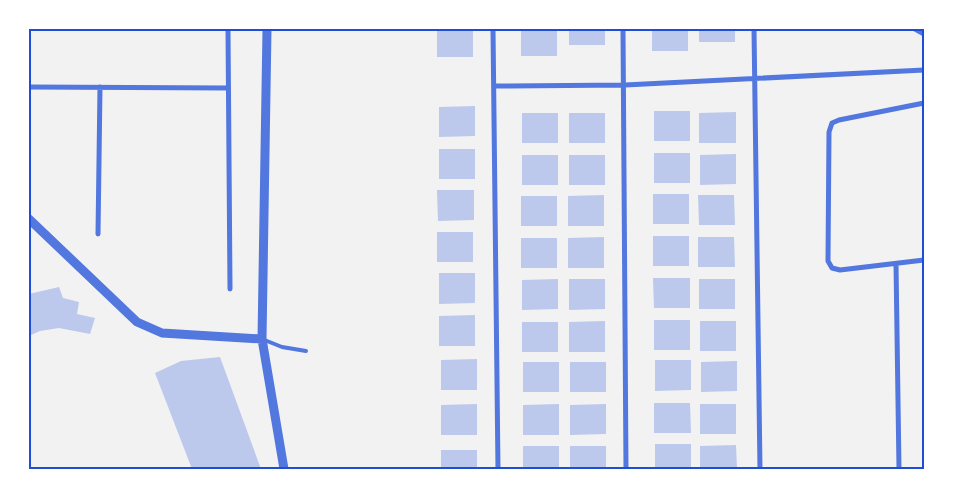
<svg xmlns="http://www.w3.org/2000/svg" width="953" height="498" viewBox="0 0 953 498" font-family="Spectral,serif">
<style>
.building{fill:#bdc9ec}
.lines{fill:none;stroke-linecap:round;stroke-linejoin:round}
.service{stroke:#5277de;stroke-width:4}
.minor{stroke:#5277de;stroke-width:5}
.tertiary{stroke:#5277de;stroke-width:9}
.neatline{fill:none;stroke:#1d4ed8;stroke-width:2}
</style>
<rect width="100%" height="100%" fill="#f2f2f2"/>
<!-- building -->
<path class="building" d="M 437,29 L 473,29 L 473,57 L 437,57 Z
M 521,29 L 557,29 L 557,56 L 521,56 Z
M 569,29 L 605,29 L 605,45 L 569,45 Z
M 652,29 L 688,29 L 688,51 L 652,51 Z
M 699,29 L 735,29 L 735,42 L 699,42 Z
M 475,106 L 475,136 L 439,137 L 439,107 Z
M 654,111 L 690,111 L 690,141 L 654,141 Z
M 736,112 L 736,143 L 699,143 L 699,113 Z
M 522,113 L 558,113 L 558,143 L 522,143 Z
M 569,113 L 605,113 L 605,143 L 569,143 Z
M 439,149 L 475,149 L 475,179 L 439,179 Z
M 654,153 L 690,153 L 690,183 L 654,183 Z
M 736,154 L 736,184 L 700,185 L 700,155 Z
M 522,155 L 558,155 L 558,185 L 522,185 Z
M 569,155 L 605,155 L 605,185 L 569,185 Z
M 437,190 L 474,190 L 474,220 L 438,221 Z
M 653,194 L 689,194 L 689,224 L 653,224 Z
M 604,195 L 604,226 L 568,226 L 568,196 Z
M 698,195 L 734,195 L 735,225 L 699,225 Z
M 521,196 L 557,196 L 557,226 L 521,226 Z
M 437,232 L 473,232 L 473,262 L 437,262 Z
M 653,236 L 689,236 L 689,266 L 653,266 Z
M 604,237 L 604,268 L 568,268 L 568,238 Z
M 698,237 L 734,237 L 735,267 L 698,267 Z
M 521,238 L 557,238 L 557,268 L 521,268 Z
M 439,273 L 475,273 L 475,303 L 439,304 Z
M 653,278 L 690,278 L 690,308 L 654,308 Z
M 558,279 L 558,309 L 522,310 L 522,280 Z
M 569,279 L 605,279 L 605,309 L 569,310 Z
M 699,279 L 735,279 L 735,309 L 699,309 Z
M 59,287 L 63,298 L 79,302 L 77,314 L 95,318 L 90,334 L 59,328 L 40,331 L 29,336 L 29,294 Z
M 475,315 L 475,346 L 439,346 L 439,316 Z
M 654,320 L 690,320 L 690,350 L 654,350 Z
M 605,321 L 605,352 L 569,352 L 569,322 Z
M 700,321 L 736,321 L 736,351 L 700,351 Z
M 522,322 L 558,322 L 558,352 L 522,352 Z
M 220,357 L 261,469 L 192,469 L 155,373 L 181,361 Z
M 477,359 L 477,390 L 441,390 L 441,360 Z
M 655,360 L 691,360 L 691,390 L 655,391 Z
M 737,361 L 737,391 L 701,392 L 701,362 Z
M 523,362 L 559,362 L 559,392 L 523,392 Z
M 570,362 L 606,362 L 606,392 L 570,392 Z
M 654,403 L 690,403 L 691,433 L 654,433 Z
M 477,404 L 477,435 L 441,435 L 441,405 Z
M 559,404 L 559,435 L 523,435 L 523,405 Z
M 606,404 L 606,434 L 570,435 L 570,405 Z
M 700,404 L 736,404 L 736,434 L 700,434 Z
M 655,444 L 691,444 L 691,469 L 655,469 Z
M 736,445 L 737,469 L 700,469 L 700,446 Z
M 523,446 L 559,446 L 559,469 L 523,469 Z
M 570,446 L 606,446 L 606,469 L 570,469 Z
M 441,450 L 477,450 L 477,469 L 441,469 Z"/>
<g class="lines">
<!-- service -->
<path class="service" d="M 262,339 L 282,347 L 306,351"/>
<!-- minor -->
<path class="minor" d="M 228,29 L 230,289
M 493,29 L 498,469
M 623,29 L 626,469
M 754,29 L 760,469
M 915,29 L 924,34
M 494,86 L 625,85 L 924,70
M 29,87 L 228,88
M 924,103 L 839,120 L 832,123 L 829,132 L 828,261 L 832,268 L 840,270 L 924,260
M 98,234 L 100,87
M 896,264 L 899,469"/>
<!-- tertiary -->
<path class="tertiary" d="M 267,29 L 262,339 L 284,469
M 29,219 L 137,322 L 162,333 L 262,339"/>
</g>
<!-- border -->
<rect width="953" height="498" fill="none" stroke="#ffffff" stroke-width="60"/>
<rect x="30" y="30" width="893" height="438" class="neatline"/>
</svg>
